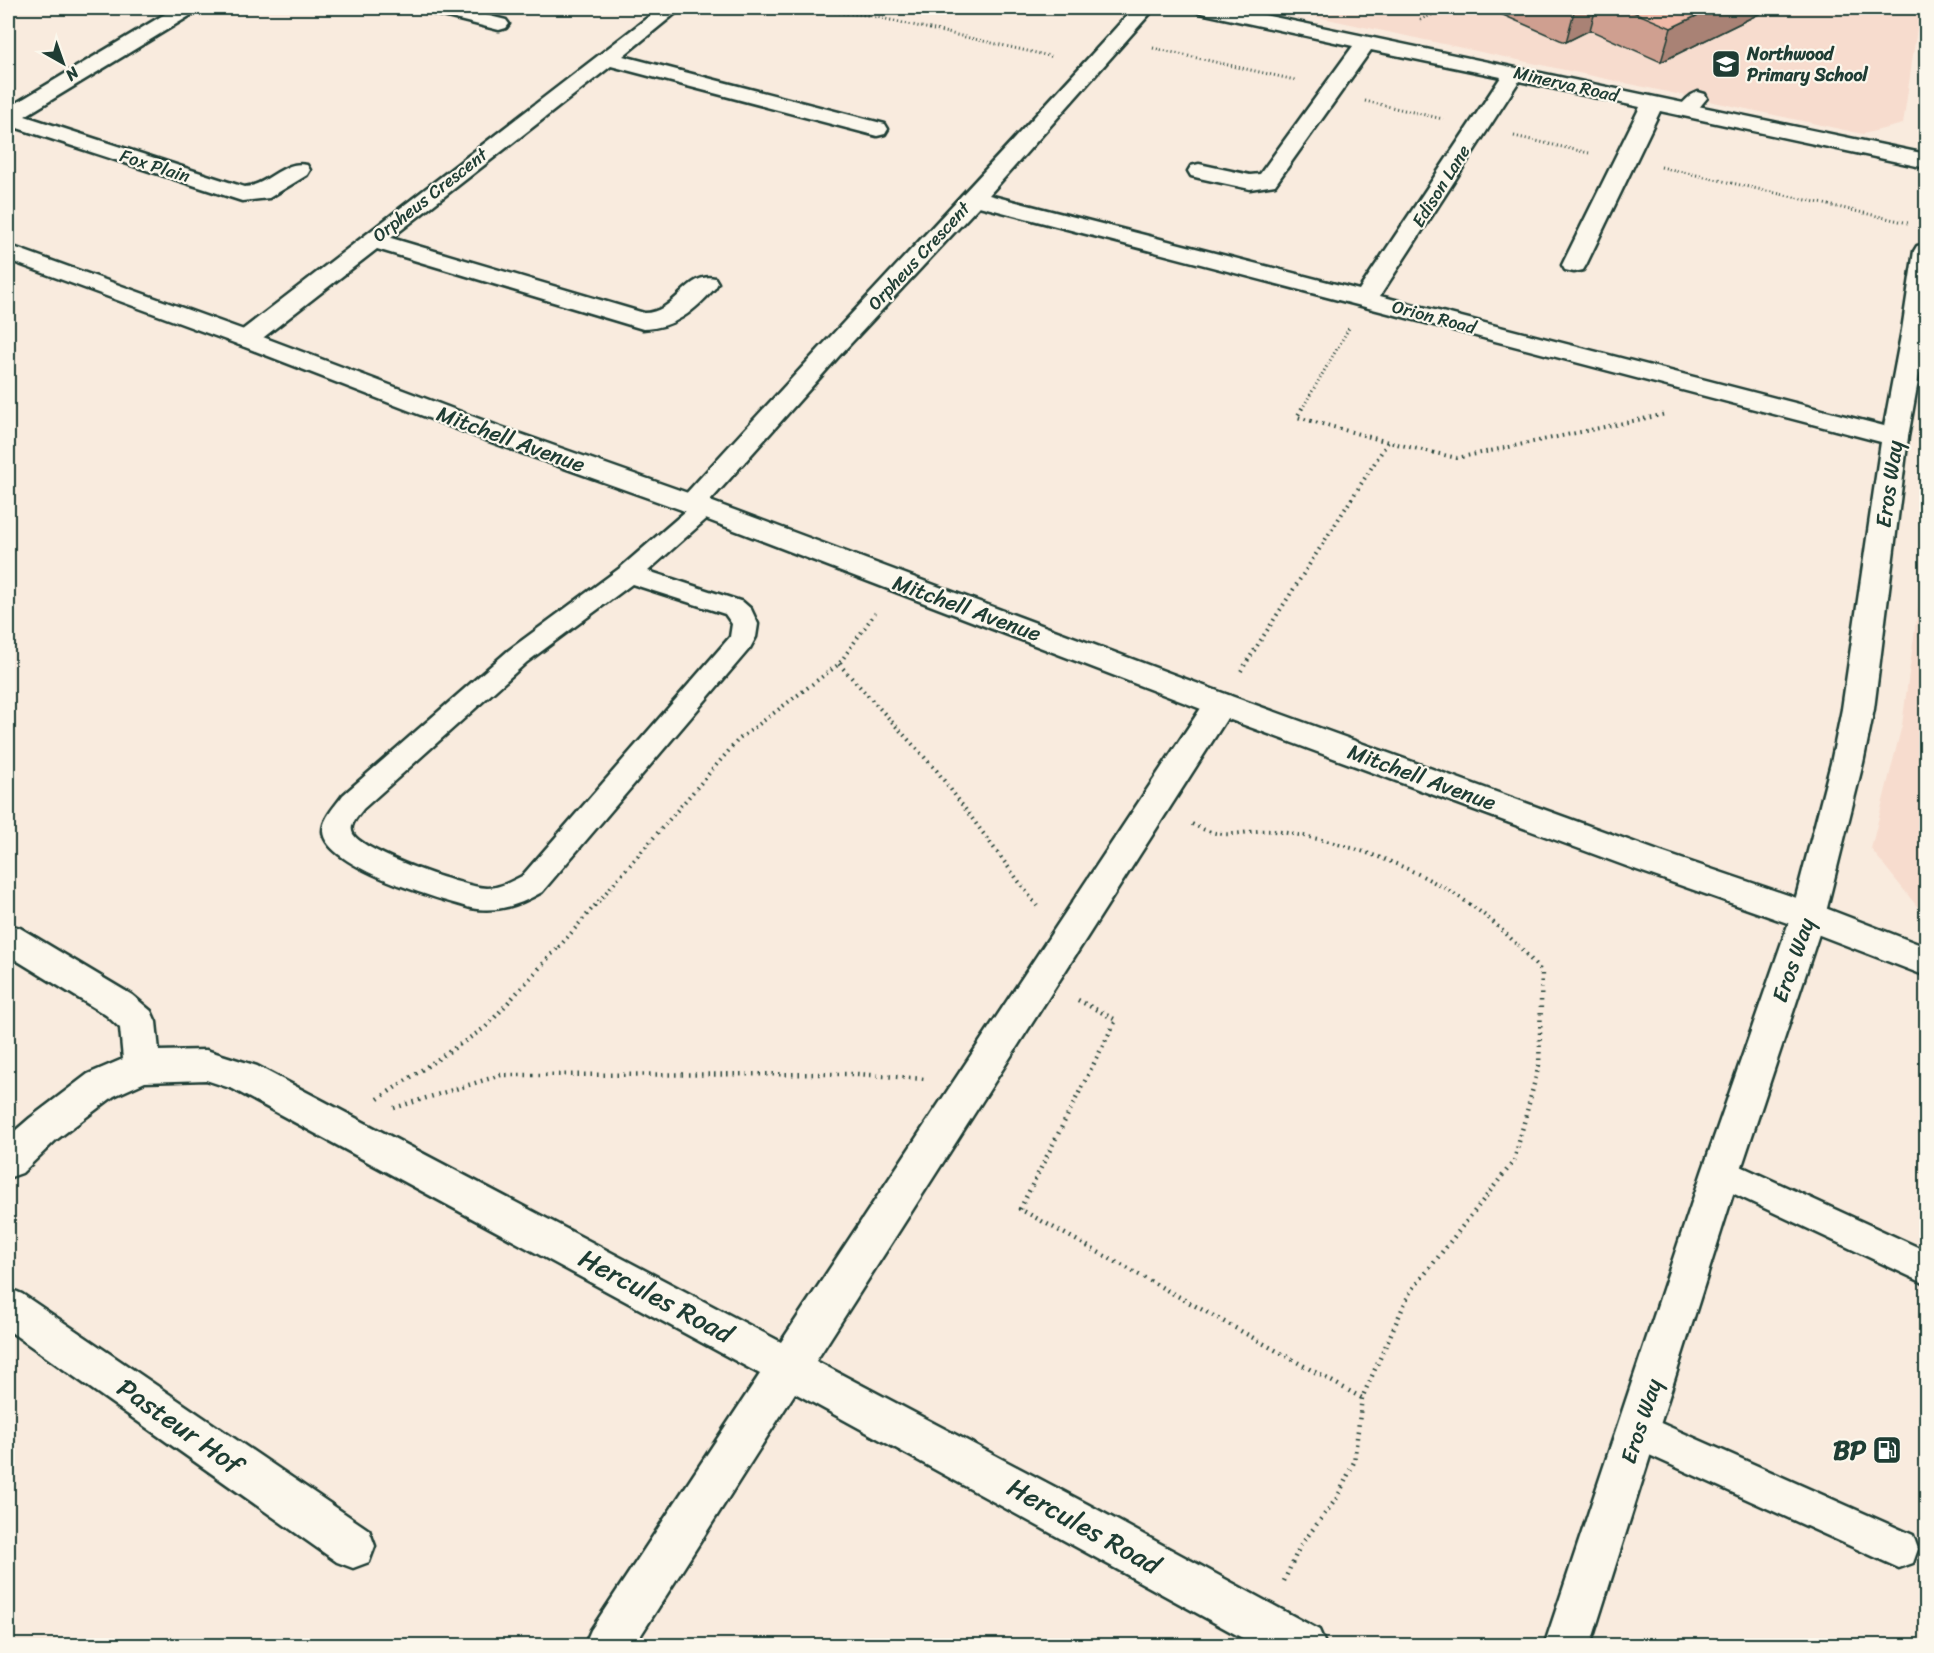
<svg xmlns="http://www.w3.org/2000/svg" width="1934" height="1653" viewBox="0 0 1934 1653" font-family="Sriracha,sans-serif">
<style>
.built{fill:#f7dcce}
.lines{fill:none;stroke-linecap:round;stroke-linejoin:round}
.lane-casing{stroke:#1f3d34;stroke-width:5}
.street-casing{stroke:#1f3d34;stroke-width:5}
.secondary-casing{stroke:#1f3d34;stroke-width:5}
.path-far2{stroke:#1f3d34;stroke-width:3;stroke-dasharray:1 3;stroke-linecap:butt}
.path-far1{stroke:#1f3d34;stroke-width:4;stroke-dasharray:1.5 4.5;stroke-linecap:butt}
.path{stroke:#1f3d34;stroke-width:4.5;stroke-dasharray:1.5 5;stroke-linecap:butt}
.lane{fill:#fbf7ec;fill-rule:evenodd}
.street{fill:#fbf7ec;fill-rule:evenodd}
.secondary{fill:#fbf7ec;fill-rule:evenodd}
.wall{fill:#cf9f90;stroke:#1f3d34;stroke-width:1.5}
.shaded-wall{fill:#a98275;stroke:#1f3d34;stroke-width:1.5}
.building{fill:#f1b9a7;stroke:#1f3d34;stroke-width:1.5}
.labels{text-anchor:middle;dominant-baseline:central;stroke-width:4.5;stroke-linejoin:round;paint-order:stroke}
.far-poi-label{font-size:18px;font-weight:bold;fill:#1f3d34;stroke:#fbf7ec;text-anchor:start}
.far-street-label{font-size:18px;fill:#1f3d34;stroke:#fbf7ec}
.street-label{font-size:22px;fill:#1f3d34;stroke:#fbf7ec}
.near-street-label{font-size:27px;fill:#1f3d34;stroke:#fbf7ec}
.near-poi-label{font-size:27px;font-weight:bold;fill:#1f3d34;stroke:#fbf7ec;text-anchor:end}
</style>
<rect width="100%" height="100%" fill="#f9ebde"/>
<filter id="ink" filterUnits="userSpaceOnUse"><feTurbulence type="fractalNoise" baseFrequency=".0167" numOctaves="2"/><feDisplacementMap in="SourceGraphic" scale="12" xChannelSelector="R" yChannelSelector="G"/><feConvolveMatrix kernelMatrix="1 2 1 2 8 2 1 2 1" color-interpolation-filters="sRGB"/></filter>
<g filter="url(#ink)">
<!-- built -->
<path class="built" d="M 1276,8 L 1920,8 L 1903,124 L 1863,134 Z
M 1926,548 L 1926,912 L 1920,910 L 1871,849 L 1902,725 Z"/>
<g class="lines">
<!-- lane casing -->
<g class="lane-casing">
<path id="lane" d="M 1698,92 L 1705,94 L 1707,98 L 1693,115 L 1679,115 L 1677,111 C 1682,103 1689,95 1698,92 Z
M 703,501 L 712,504 L 715,509 L 712,514 L 648,571 L 743,602 L 751,609 L 758,624 L 756,637 L 750,648 L 542,892 C 519,905 498,913 471,908 C 442,900 324,867 323,831 C 323,818 336,805 343,795 L 509,650 L 620,568 L 694,504 ZM 632,584 L 725,614 L 732,624 L 730,637 L 522,876 C 510,882 500,888 487,888 C 464,887 364,853 353,834 C 348,825 358,816 363,809 L 527,662 Z
M 1721,1157 L 1926,1251 L 1926,1284 L 1709,1182 L 1704,1172 L 1709,1162 Z
M 1638,1413 L 1913,1535 L 1918,1549 L 1913,1563 L 1899,1568 L 1625,1444 L 1620,1431 L 1625,1418 Z"/>
</g>
<!-- street casing -->
<g class="street-casing">
<path id="street" d="M 175,8 L 199,8 L 196,12 L 25,116 L 244,187 C 267,186 284,159 307,165 L 310,170 L 307,175 L 269,198 L 242,201 L 8,125 L 8,108 Z
M 424,8 L 457,8 L 506,20 L 509,24 L 506,28 L 499,30 L 427,12 Z
M 660,8 L 682,8 L 623,56 L 885,124 L 888,129 L 885,134 L 877,136 L 611,66 L 391,238 L 644,313 C 676,313 687,271 715,278 L 718,283 L 715,288 C 694,311 675,328 643,329 L 377,249 L 255,344 L 246,347 L 237,344 L 233,339 L 237,334 Z
M 1134,8 L 1155,8 L 989,195 L 1359,290 L 1501,77 L 1371,50 L 1275,185 L 1250,189 L 1199,178 L 1191,176 L 1188,171 L 1191,166 L 1199,164 L 1250,175 L 1260,174 L 1353,46 L 1205,14 L 1198,12 L 1195,8 L 1231,8 L 1926,154 L 1926,168 L 1660,111 L 1586,265 L 1583,270 L 1574,272 L 1565,270 L 1562,265 L 1640,107 L 1519,81 L 1380,296 L 1884,426 L 1902,330 L 1914,251 L 1917,246 L 1926,244 L 1926,336 L 1908,437 L 1874,709 L 1863,763 L 1825,916 L 1740,1172 L 1590,1646 L 1544,1646 L 1702,1172 L 1791,916 L 1831,763 L 1842,709 L 1881,442 L 979,206 L 839,356 L 702,510 L 692,513 L 682,510 L 678,504 L 682,498 C 832,333 985,172 1134,8 Z
M 1220,693 L 1231,696 L 1236,704 L 1231,712 L 816,1361 L 1089,1505 L 1319,1630 L 1326,1646 L 1257,1646 L 795,1393 L 634,1646 L 584,1646 L 591,1630 L 760,1374 L 233,1089 L 206,1080 L 145,1082 L 114,1096 L 56,1140 L 22,1173 L 8,1178 L 8,1137 L 30,1118 L 88,1074 L 123,1059 L 120,1028 L 106,1015 L 8,955 L 8,924 L 20,928 L 132,995 L 151,1011 L 156,1022 L 159,1051 L 206,1050 L 257,1066 L 781,1342 L 1209,696 Z
M 8,1288 L 22,1294 L 369,1530 L 375,1546 L 369,1562 L 353,1568 L 337,1562 L 8,1330 Z"/>
</g>
<!-- secondary casing -->
<g class="secondary-casing">
<path id="secondary" d="M 8,245 L 255,334 L 498,426 L 702,498 L 1231,696 L 1661,852 L 1820,906 L 1926,947 L 1926,976 L 1796,926 L 1637,870 L 1209,712 L 682,510 L 480,438 L 237,344 L 8,260 Z"/>
</g>
<!-- path-far2 -->
<path class="path-far2" d="M 783,8 L 868,15 L 1054,57
M 8,14 L 20,8
M 1420,20 L 1447,8
M 1153,48 L 1295,80
M 1365,101 L 1443,119
M 1514,136 L 1589,153
M 1661,167 L 1908,223
M 1302,409 L 1349,328"/>
<!-- path-far1 -->
<path class="path-far1" d="M 1302,408 L 1297,417 L 1388,442
M 839,664 L 937,771 L 1037,906
M 1241,671 L 1388,442 L 1457,458 L 1666,414
M 1192,824 C 1232,845 1243,826 1281,832 C 1367,845 1459,882 1519,947
M 559,947 L 738,740 L 839,664 L 875,613"/>
<!-- path -->
<path class="path" d="M 1078,1000 L 1116,1020 L 1020,1209 L 1362,1398 L 1409,1294 L 1514,1161 L 1539,1065 L 1542,972 L 1518,945
M 378,1099 L 486,1027 L 560,945
M 394,1108 L 501,1075 L 857,1074 L 925,1079
M 1284,1581 L 1300,1546 L 1337,1498 L 1354,1462 L 1362,1398"/>
<!-- lane -->
<use href="#lane" class="lane"/>
<!-- street -->
<use href="#street" class="street"/>
<!-- secondary -->
<use href="#secondary" class="secondary"/>
</g>
<!-- wall -->
<path class="wall" d="M 1487,8 L 1771,8 L 1661,62 L 1590,30 L 1566,42 L 1560,40 Z"/>
<!-- shaded-wall -->
<path class="shaded-wall" d="M 1575,8 L 1596,8 L 1590,30 L 1566,42 Z
M 1713,8 L 1771,8 L 1661,62 L 1671,28 Z"/>
<!-- building -->
<path class="building" d="M 1624,8 L 1713,8 L 1671,28 Z"/>
</g>
<!-- icons -->
<defs>
<g id="school-square" transform="scale(1.5)"><rect x="-9" y="-9" width="18" height="18" rx="4" fill="#1f3d34" stroke="#fbf7ec"/><path d="M0-5L7-2L0 1L-7-2ZM-4 1L0 2.5L4 1V4Q0 6-4 4Z" fill="#fff"/></g>
<g id="fuel-square" transform="scale(1.5)"><rect x="-9" y="-9" width="18" height="18" rx="4" fill="#1f3d34" stroke="#fbf7ec"/><path d="M-5.5-6h7V0h2V4h1.3V-2.5L3-4.5l.8-.8L6-3V5H2.5V1h-1V6h-7ZM-4.2-4.7v3.2H.2V-4.7Z" fill="#fff"/></g>
</defs>
<g fill-rule="evenodd">
<use href="#school-square" x="1726" y="64"/>
<use href="#fuel-square" x="1887" y="1450"/>
</g>
<g class="labels">
<!-- far-poi labels -->
<g class="far-poi-label">
<text x="1747" y="54">Northwood<tspan x="1747" dy="21">Primary School</tspan></text>
</g>
<!-- far-street labels -->
<g class="far-street-label">
<text transform="translate(1566 84) rotate(13)">Minerva Road</text>
<text transform="translate(155 166) rotate(18)">Fox Plain</text>
<text transform="translate(1441 186) rotate(-58)">Edison Lane</text>
<text transform="translate(430 195) rotate(-38)">Orpheus Crescent</text>
<text transform="translate(919 256) rotate(-47)">Orpheus Crescent</text>
<text transform="translate(1434 317) rotate(15)">Orion Road</text>
</g>
<!-- street labels -->
<g class="street-label">
<text transform="translate(511 439) rotate(20)">Mitchell Avenue</text>
<text transform="translate(1889 484) rotate(-82)">Eros Way</text>
<text transform="translate(967 608) rotate(20)">Mitchell Avenue</text>
<text transform="translate(1422 777) rotate(20)">Mitchell Avenue</text>
<text transform="translate(1793 960) rotate(-71)">Eros Way</text>
<text transform="translate(1641 1421) rotate(-72)">Eros Way</text>
</g>
<!-- near-street labels -->
<g class="near-street-label">
<text transform="translate(656 1296) rotate(28)">Hercules Road</text>
<text transform="translate(180 1426) rotate(35)">Pasteur Hof</text>
<text transform="translate(1084 1526) rotate(29)">Hercules Road</text>
</g>
<!-- near-poi labels -->
<g class="near-poi-label">
<text x="1866" y="1450">BP</text>
</g>
</g>
<!-- margin -->
<rect width="1934" height="1653" fill="none" stroke="#fbf7ec" stroke-width="30"/>
<rect x="15" y="15" width="1904" height="1623" fill="none" stroke="#1f3d34" stroke-width="2" filter="url(#ink)"/>
<!-- north arrow -->
<g transform="translate(63 63) rotate(140)" stroke="#fbf7ec" stroke-width="4.5" paint-order="stroke">
<path d="M0-4.5L10 22L0 15L-10 22Z" fill="#1f3d34"/>
<text y="-9" font-size="16" font-weight="bold" text-anchor="middle" fill="#1f3d34">N</text>
</g>
</svg>
